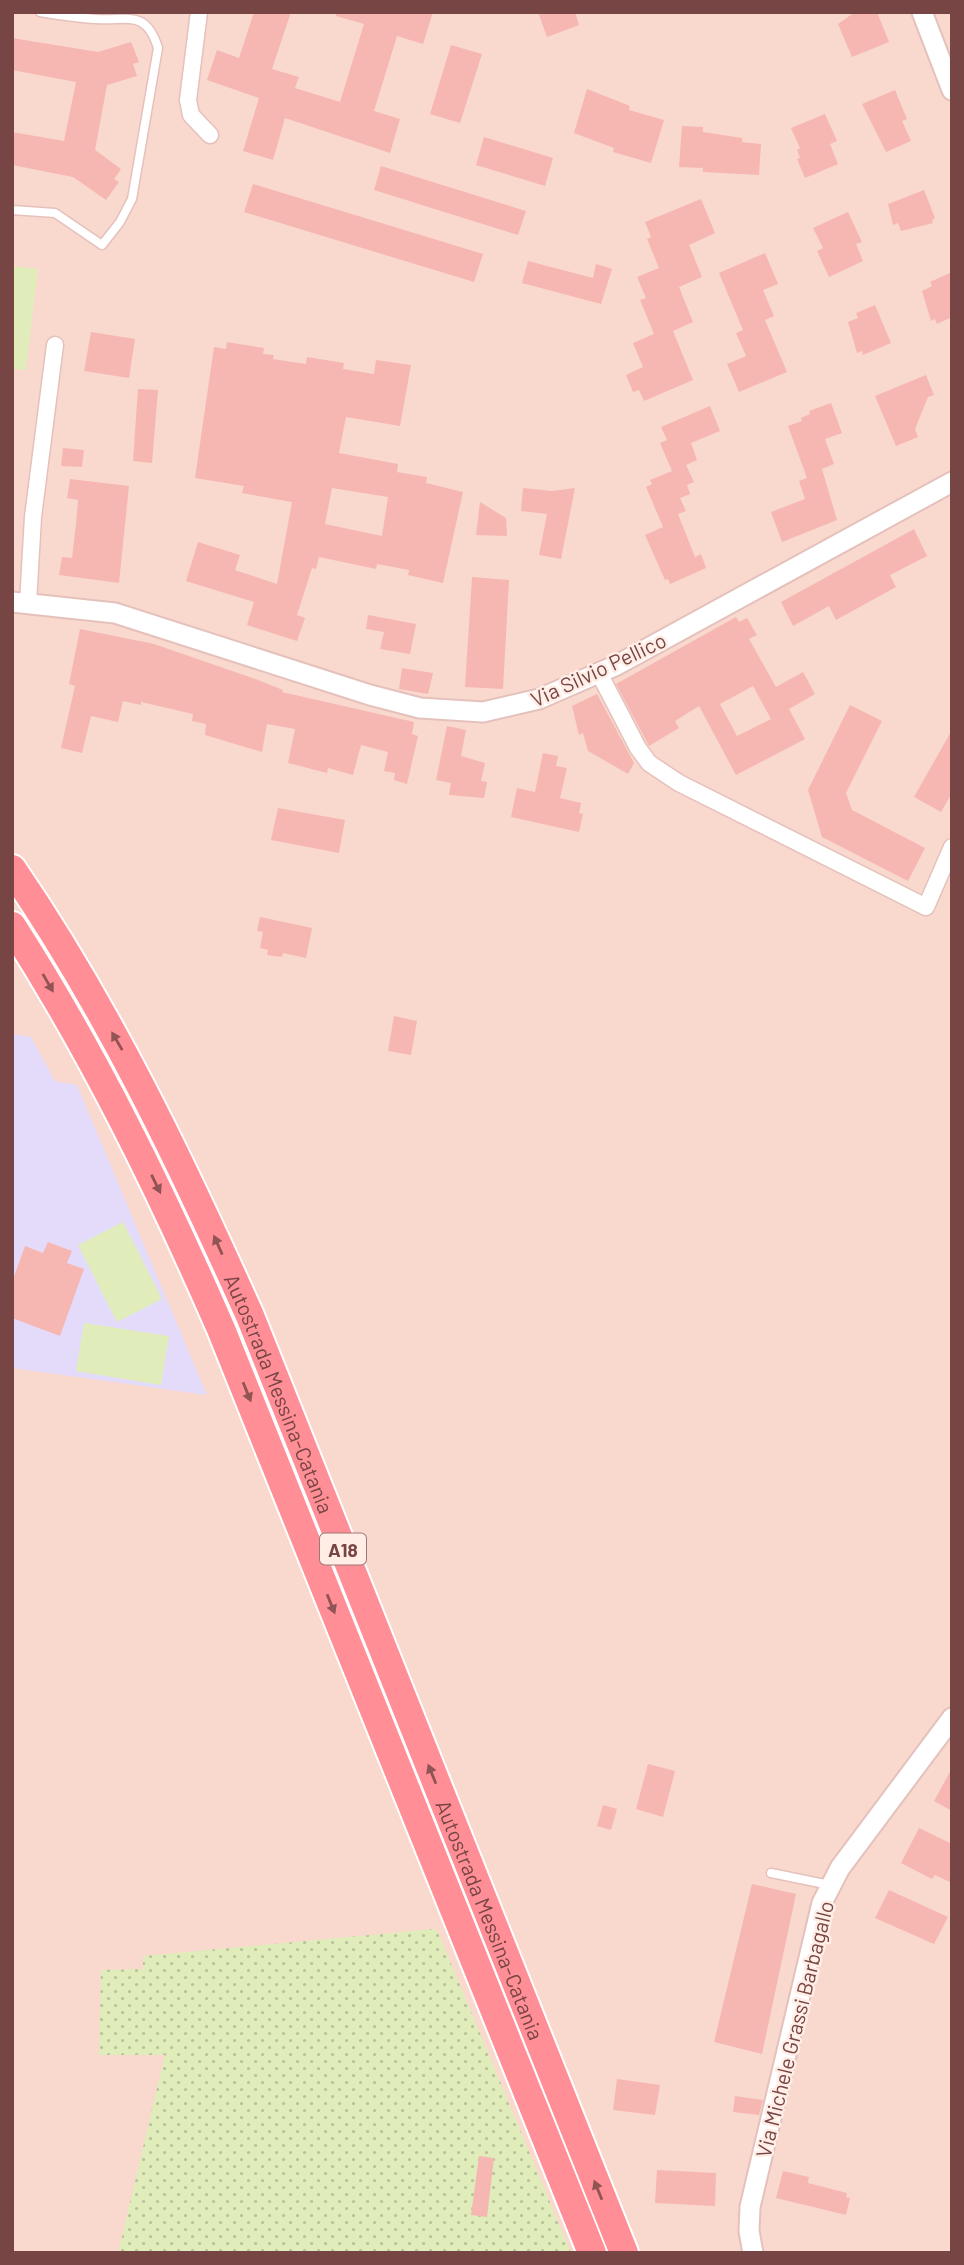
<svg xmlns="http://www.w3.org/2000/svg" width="964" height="2265" viewBox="0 0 964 2265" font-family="Barlow,sans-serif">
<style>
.residential{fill:#f9d8ce}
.education{fill:#e4dbfa}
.grass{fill:url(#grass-dots)}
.pitch{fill:#e0edbb}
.building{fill:#f6b7b2;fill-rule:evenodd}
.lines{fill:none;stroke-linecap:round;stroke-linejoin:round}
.service-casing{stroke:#e5c1bc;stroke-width:11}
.minor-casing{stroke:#e5c1bc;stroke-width:19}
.tertiary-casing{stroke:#e5c1bc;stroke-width:23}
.motorway-casing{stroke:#fff;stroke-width:32}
.service{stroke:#fff;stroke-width:8}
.minor{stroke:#fff;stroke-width:16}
.tertiary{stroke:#fff;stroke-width:19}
.motorway{stroke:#ff8e96;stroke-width:28}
.oneway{fill:#915454}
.labels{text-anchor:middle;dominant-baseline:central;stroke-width:5;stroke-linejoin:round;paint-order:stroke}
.shield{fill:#ffede6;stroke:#9f7775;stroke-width:2}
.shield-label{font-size:19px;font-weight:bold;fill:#764544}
.street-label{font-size:21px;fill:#764544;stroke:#ffede6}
</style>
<defs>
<pattern id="grass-dots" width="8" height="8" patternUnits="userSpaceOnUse" patternTransform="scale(1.75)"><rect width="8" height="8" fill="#e0edbb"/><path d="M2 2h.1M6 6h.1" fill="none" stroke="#bac29a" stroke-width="1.8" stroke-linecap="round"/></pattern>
</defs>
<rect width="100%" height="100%" fill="#ffe6dd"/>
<!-- residential -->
<path class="residential" d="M 12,12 L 952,12 L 952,2253 L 12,2253 Z"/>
<!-- education -->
<path class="education" d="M 12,1034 L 31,1037 L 55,1081 L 77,1085 L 207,1395 L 12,1368 Z"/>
<!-- grass -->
<path class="grass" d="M 434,1929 L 438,1932 L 571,2253 L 118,2253 L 165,2055 L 99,2055 L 101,1970 L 143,1969 L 143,1956 Z"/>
<!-- pitch -->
<path class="pitch" d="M 12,266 L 38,269 L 26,370 L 12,369 Z
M 123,1222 L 162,1299 L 117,1322 L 78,1245 Z
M 84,1323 L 169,1336 L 161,1385 L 76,1371 Z"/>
<!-- building -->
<path class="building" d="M 254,12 L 291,12 L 272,69 L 299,77 L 295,88 L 340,102 L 364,24 L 336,16 L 336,12 L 433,12 L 423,44 L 397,36 L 374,111 L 400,119 L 390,153 L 285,118 L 273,160 L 243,151 L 259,98 L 207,80 L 217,50 L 239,58 Z
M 538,12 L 575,12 L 579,25 L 547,37 Z
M 855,12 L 877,12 L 889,42 L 852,57 L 838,24 Z
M 12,38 L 98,52 L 131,42 L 139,62 L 133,64 L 137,76 L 107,85 L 95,150 L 121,169 L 114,179 L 119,182 L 106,200 L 73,177 L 12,165 L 12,132 L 64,141 L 76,82 L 12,70 Z
M 451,45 L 482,54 L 460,123 L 430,114 Z
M 587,89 L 630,106 L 629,110 L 664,120 L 651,163 L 613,152 L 614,148 L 574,133 Z
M 895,90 L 907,119 L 902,121 L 911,141 L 886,152 L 862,104 Z
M 825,114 L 837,141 L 830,144 L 838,164 L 805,178 L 797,159 L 800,158 L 797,150 L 800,148 L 791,128 Z
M 682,126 L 703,127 L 703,132 L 742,138 L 742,142 L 761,144 L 759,175 L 703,172 L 703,168 L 679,167 Z
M 484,137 L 553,158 L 545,186 L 476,165 Z
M 381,166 L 526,211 L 518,235 L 374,190 Z
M 253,184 L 483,254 L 474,282 L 244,212 Z
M 924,190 L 935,218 L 932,220 L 933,223 L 901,231 L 898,223 L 893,225 L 888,204 Z
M 701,199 L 715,233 L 689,245 L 702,277 L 679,287 L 693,322 L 673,331 L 693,380 L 644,401 L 639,390 L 633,392 L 626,375 L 643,367 L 633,343 L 654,334 L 640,300 L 646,298 L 637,277 L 659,268 L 647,239 L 651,237 L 645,222 Z
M 848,212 L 862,242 L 856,244 L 863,261 L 829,277 L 817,251 L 823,248 L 813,228 Z
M 765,253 L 778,284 L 763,290 L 774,316 L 765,320 L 787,372 L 739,392 L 727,364 L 746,356 L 736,333 L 743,330 L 719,273 Z
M 528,261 L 593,278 L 596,264 L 612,269 L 601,304 L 522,283 Z
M 952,272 L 952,317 L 937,324 L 935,319 L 931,321 L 922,291 L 932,286 L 930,282 Z
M 875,305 L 891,343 L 863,355 L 862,351 L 857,353 L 848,322 L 858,318 L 856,313 Z
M 91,332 L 135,339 L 129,378 L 84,371 Z
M 227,342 L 264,348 L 263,354 L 274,355 L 273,359 L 306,364 L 307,357 L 344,363 L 343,369 L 374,374 L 376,360 L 411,365 L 400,426 L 346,417 L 339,453 L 398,464 L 397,472 L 427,477 L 426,483 L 463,492 L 443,583 L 408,575 L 409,570 L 377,564 L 376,569 L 319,557 L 316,569 L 312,568 L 297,615 L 305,618 L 297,641 L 247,625 L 254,602 L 186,581 L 198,542 L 240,555 L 235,570 L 277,584 L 292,502 L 242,493 L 244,486 L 195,478 L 214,347 L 226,349 ZM 332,488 L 388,497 L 382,536 L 325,524 Z
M 926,375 L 934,395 L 928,397 L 915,429 L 918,437 L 896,446 L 875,396 Z
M 138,389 L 158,390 L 152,463 L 133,461 Z
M 831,403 L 842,433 L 825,439 L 834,464 L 822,469 L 837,520 L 782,542 L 771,512 L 805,499 L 799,481 L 807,478 L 788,426 L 802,421 L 801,418 L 810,414 L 809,411 Z
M 710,406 L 720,431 L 691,443 L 697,460 L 686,465 L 694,482 L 687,485 L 690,494 L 680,498 L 686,511 L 678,514 L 695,557 L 701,554 L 706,568 L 670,584 L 668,579 L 665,580 L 645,535 L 663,527 L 646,487 L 652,484 L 650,480 L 672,471 L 660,443 L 667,440 L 661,427 Z
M 63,448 L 84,450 L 82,467 L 61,466 Z
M 70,479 L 129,486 L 119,583 L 59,575 L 62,557 L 72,558 L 76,524 L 78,500 L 67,498 Z
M 523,488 L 552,491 L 575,488 L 561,559 L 539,555 L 547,514 L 521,511 Z
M 480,502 L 506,518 L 507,536 L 476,535 Z
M 914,529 L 927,556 L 890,575 L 896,587 L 836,620 L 829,606 L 793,626 L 781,602 Z
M 472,577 L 509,580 L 503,689 L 465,687 Z
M 368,615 L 416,624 L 410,654 L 380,649 L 384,632 L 366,629 Z
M 736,617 L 739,622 L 747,618 L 757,635 L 749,639 L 776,687 L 803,672 L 815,694 L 789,709 L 805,739 L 736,775 L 699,706 L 675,721 L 679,728 L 649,746 L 616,684 ZM 753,686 L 771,719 L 737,736 L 720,704 Z
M 80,629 L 154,644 L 258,680 L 283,690 L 282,692 L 414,722 L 412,734 L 418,736 L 407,784 L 394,780 L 395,773 L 384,771 L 388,752 L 361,745 L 353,775 L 328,768 L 327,773 L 288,763 L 295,729 L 267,724 L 262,752 L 205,735 L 206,724 L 192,721 L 193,714 L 141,702 L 141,705 L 123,701 L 118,722 L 91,716 L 82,753 L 61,748 L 75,686 L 69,684 Z
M 402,668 L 433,673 L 428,694 L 399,689 Z
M 597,694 L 634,763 L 628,774 L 588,751 L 583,733 L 579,735 L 572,706 Z
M 850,705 L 882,721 L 846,793 L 852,810 L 925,848 L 908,881 L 822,837 L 808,790 Z
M 447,726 L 466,730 L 461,756 L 485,763 L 481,781 L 487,782 L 484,798 L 449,795 L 451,783 L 436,780 Z
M 952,730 L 952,793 L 941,812 L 914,797 Z
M 543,753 L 558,756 L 556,766 L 567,768 L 560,798 L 581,803 L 579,813 L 583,814 L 579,832 L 511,817 L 517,788 L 535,792 Z
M 278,808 L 345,820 L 339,853 L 271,840 Z
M 260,917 L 312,928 L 306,958 L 283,953 L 282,957 L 267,955 L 268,950 L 260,948 L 263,932 L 257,931 Z
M 394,1016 L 417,1021 L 411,1055 L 388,1051 Z
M 48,1242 L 72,1251 L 67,1263 L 84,1269 L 60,1336 L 12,1318 L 12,1282 L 25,1246 L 43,1253 Z
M 648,1764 L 675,1771 L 663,1817 L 636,1809 Z
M 952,1768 L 952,1811 L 934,1801 Z
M 603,1805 L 617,1809 L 611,1830 L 597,1826 Z
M 919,1828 L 952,1844 L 952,1883 L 935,1875 L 932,1879 L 901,1863 Z
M 752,1884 L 796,1894 L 762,2054 L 714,2042 Z
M 889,1890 L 948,1917 L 934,1944 L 875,1918 Z
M 617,2079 L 660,2085 L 655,2115 L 613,2110 Z
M 735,2096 L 763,2100 L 759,2115 L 733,2112 Z
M 479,2156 L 494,2158 L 487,2217 L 471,2215 Z
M 657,2170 L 716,2173 L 715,2206 L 655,2203 Z
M 783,2171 L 809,2177 L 808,2183 L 847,2193 L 846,2197 L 850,2198 L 846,2215 L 776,2198 Z"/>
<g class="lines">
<!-- service casing -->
<g class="service-casing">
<path id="service" d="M 12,210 L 55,213 L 102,245 L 120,222 L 132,199 L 158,48 C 146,9 128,21 96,19 C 77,18 58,15 40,12
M 771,1873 L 830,1885"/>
</g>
<!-- minor casing -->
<g class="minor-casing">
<path id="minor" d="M 199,12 L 188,100 L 191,115 L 210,135
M 28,603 L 33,517 L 55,345
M 599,673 L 638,748 L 649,763 L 679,783 L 926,907 L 952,847"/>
</g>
<!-- tertiary casing -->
<g class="tertiary-casing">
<path id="tertiary" d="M 922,12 L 952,90
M 12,602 L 115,613 L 370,695 L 420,708 L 483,712 L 539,699 L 617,665 L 952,482
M 753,2253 L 749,2231 L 750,2207 L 822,1903 L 840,1868 L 952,1718"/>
</g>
<!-- motorway casing -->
<g class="motorway-casing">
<g id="motorway">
<path id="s1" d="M 12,869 C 108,1009 181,1162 250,1316 L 624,2253"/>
<path d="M 12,926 C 94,1054 160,1189 221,1329 L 592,2253"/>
</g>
</g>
<!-- service -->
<use href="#service" class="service"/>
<!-- minor -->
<use href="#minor" class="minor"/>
<!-- tertiary -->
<use href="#tertiary" class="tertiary"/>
<!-- motorway -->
<use href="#motorway" class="motorway"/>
</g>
<!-- one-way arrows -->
<defs><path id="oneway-solid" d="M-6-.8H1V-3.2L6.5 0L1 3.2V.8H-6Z" transform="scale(1.75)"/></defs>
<g class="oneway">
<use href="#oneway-solid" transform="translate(48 983) rotate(60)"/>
<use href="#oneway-solid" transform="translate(117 1041) rotate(-120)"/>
<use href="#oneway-solid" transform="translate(156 1184) rotate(64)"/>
<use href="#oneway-solid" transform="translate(218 1245) rotate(-114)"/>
<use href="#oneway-solid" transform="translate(247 1392) rotate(68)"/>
<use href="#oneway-solid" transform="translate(331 1604) rotate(68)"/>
<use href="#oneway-solid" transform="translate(432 1774) rotate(-112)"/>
<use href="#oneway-solid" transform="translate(598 2190) rotate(-112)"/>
</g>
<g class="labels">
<!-- shield labels -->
<rect class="shield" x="320" y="1533.5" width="46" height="31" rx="5"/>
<g class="shield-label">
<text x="343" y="1549">A18</text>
</g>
<!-- street labels -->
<g class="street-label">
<text transform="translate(598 669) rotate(-25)">Via Silvio Pellico</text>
<text stroke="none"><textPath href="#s1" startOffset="590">Autostrada Messina-Catania</textPath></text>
<text stroke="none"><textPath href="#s1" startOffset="1157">Autostrada Messina-Catania</textPath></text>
<text transform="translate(794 2029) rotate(-76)">Via Michele Grassi Barbagallo</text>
</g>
</g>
<!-- border -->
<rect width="964" height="2265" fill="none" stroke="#764544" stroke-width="28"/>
</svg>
